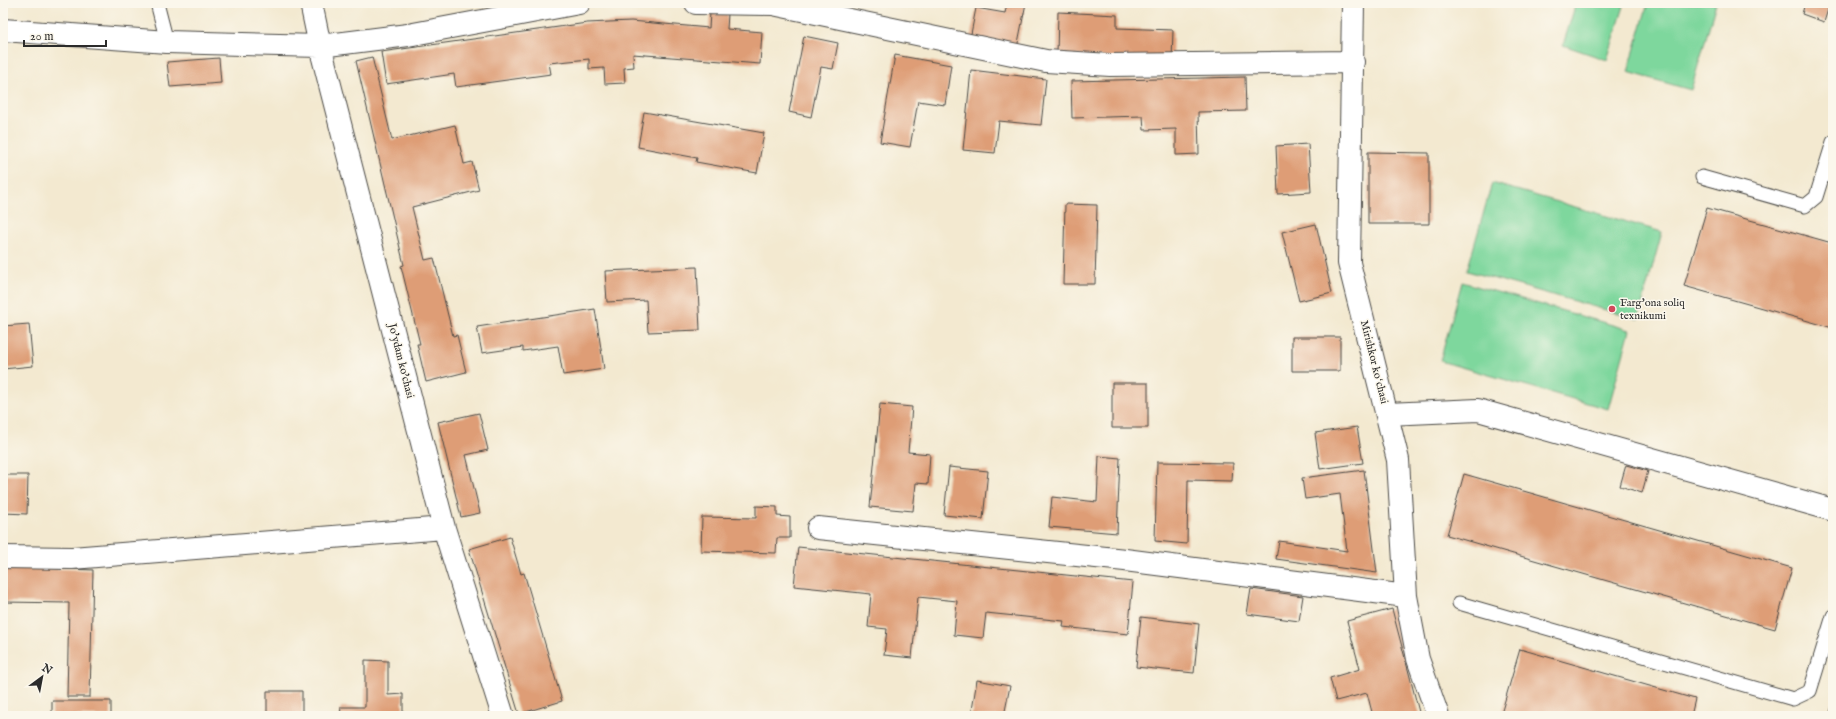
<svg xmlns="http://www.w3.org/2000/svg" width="1836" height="719" viewBox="0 0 1836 719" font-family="'IM FELL English',serif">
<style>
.green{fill:#7ed79d;stroke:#548164}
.building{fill:#de9d76}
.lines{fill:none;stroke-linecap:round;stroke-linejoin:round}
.lane-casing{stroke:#494844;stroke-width:15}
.street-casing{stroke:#494844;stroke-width:24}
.lane{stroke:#fff;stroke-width:13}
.street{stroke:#fff;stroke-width:22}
.poi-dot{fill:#d1495b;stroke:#fbf7ec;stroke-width:1.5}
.labels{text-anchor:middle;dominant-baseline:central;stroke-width:3;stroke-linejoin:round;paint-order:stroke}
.poi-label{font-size:11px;fill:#2b2b2b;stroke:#fbf7ec;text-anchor:start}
.street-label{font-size:11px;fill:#2b2b2b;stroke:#fbf7ec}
</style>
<rect width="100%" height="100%" fill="#fbf7ec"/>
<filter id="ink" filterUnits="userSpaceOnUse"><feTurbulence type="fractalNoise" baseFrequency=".025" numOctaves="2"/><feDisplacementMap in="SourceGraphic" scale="8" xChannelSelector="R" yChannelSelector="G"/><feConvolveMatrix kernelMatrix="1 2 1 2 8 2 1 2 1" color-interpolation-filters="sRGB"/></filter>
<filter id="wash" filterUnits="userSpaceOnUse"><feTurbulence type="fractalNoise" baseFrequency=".012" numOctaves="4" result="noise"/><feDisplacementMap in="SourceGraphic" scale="16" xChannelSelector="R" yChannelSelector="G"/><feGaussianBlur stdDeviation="0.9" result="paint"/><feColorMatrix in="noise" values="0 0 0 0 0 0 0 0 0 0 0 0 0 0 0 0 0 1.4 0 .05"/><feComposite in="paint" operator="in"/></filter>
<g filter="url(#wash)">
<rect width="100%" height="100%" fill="#f3e9d0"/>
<!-- green -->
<path class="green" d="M 1576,3 L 1625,3 L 1607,60 L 1563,45 Z
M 1648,3 L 1716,3 L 1691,90 L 1628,72 Z
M 1492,183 L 1662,232 L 1638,319 L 1467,271 Z
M 1462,282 L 1630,330 L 1608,409 L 1440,361 Z"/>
<g id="blocks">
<!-- building -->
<path class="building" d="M 1007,3 L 1026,3 L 1017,48 L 970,39 L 976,8 L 1005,13 Z
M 1805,3 L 1830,3 L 1824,22 L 1802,14 Z
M 1058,12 L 1117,15 L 1117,28 L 1173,30 L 1172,60 L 1057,55 Z
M 710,13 L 728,14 L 727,29 L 762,32 L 760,64 L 633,54 L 634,67 L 624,68 L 625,83 L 605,84 L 604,68 L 589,69 L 589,59 L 549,63 L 551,74 L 456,87 L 454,74 L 386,84 L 381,52 L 587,23 L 631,21 L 709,28 Z
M 804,36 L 838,43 L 833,69 L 821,67 L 811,117 L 789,112 Z
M 895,55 L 951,65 L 945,105 L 918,101 L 910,147 L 880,142 Z
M 372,57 L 392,140 L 455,125 L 464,164 L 472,162 L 479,190 L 412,207 L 425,260 L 434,258 L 453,336 L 457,335 L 466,372 L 426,382 L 417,344 L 420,344 L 401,266 L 404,265 L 356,61 Z
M 219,58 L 221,83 L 170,87 L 167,62 Z
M 971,70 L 1046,79 L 1041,125 L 999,121 L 995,153 L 963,150 Z
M 1245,77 L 1246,111 L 1198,112 L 1199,154 L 1176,155 L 1176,129 L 1144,130 L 1143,116 L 1072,118 L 1071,81 Z
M 644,112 L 764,133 L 757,173 L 696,162 L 697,158 L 638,147 Z
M 1308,144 L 1311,192 L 1278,194 L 1276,146 Z
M 1368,152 L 1429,153 L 1429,224 L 1368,224 Z
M 1065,204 L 1097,205 L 1095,284 L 1063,284 Z
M 1707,208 L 1832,243 L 1833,240 L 1833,328 L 1684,286 Z
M 1316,224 L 1332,293 L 1299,301 L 1282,232 Z
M 697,267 L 700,330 L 648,332 L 646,300 L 607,302 L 605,271 Z
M 595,309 L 604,369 L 563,375 L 558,346 L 523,351 L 523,347 L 482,353 L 477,327 Z
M 29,324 L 33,366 L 3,369 L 3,326 Z
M 1292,337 L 1340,337 L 1340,371 L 1292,371 Z
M 1112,383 L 1148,383 L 1148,428 L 1112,428 Z
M 880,404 L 912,407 L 908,452 L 930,454 L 928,484 L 916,483 L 913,511 L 870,507 Z
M 479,413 L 488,450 L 466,455 L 480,513 L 461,517 L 438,422 Z
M 1357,427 L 1363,463 L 1320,469 L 1315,433 Z
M 1099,456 L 1120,458 L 1117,533 L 1049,527 L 1052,497 L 1097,502 Z
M 1157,462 L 1233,463 L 1232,481 L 1188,480 L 1187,544 L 1155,541 Z
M 1626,465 L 1648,471 L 1642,493 L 1620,486 Z
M 949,467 L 988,471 L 983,519 L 944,515 Z
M 1364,470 L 1377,573 L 1276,559 L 1279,541 L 1347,551 L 1340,494 L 1305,499 L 1302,478 Z
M 1464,474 L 1792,568 L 1775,629 L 1447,535 Z
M 3,475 L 28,475 L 27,514 L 3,513 Z
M 756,506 L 777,507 L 777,516 L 790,517 L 790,538 L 777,538 L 776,553 L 701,551 L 702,517 L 756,518 Z
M 510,537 L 521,574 L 524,573 L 562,701 L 519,714 L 469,549 Z
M 798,547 L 1133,582 L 1128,634 L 1063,627 L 1064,621 L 986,613 L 983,638 L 954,635 L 957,601 L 918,597 L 912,658 L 884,655 L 887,629 L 868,627 L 871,594 L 794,586 Z
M 3,567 L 93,570 L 90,697 L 67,697 L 69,603 L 3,602 Z
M 1251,589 L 1303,596 L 1299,621 L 1247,614 Z
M 1392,609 L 1411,681 L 1420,716 L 1373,716 L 1367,693 L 1336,701 L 1330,678 L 1360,669 L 1347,621 Z
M 1141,617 L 1199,624 L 1194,673 L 1136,667 Z
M 1520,649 L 1695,699 L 1691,716 L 1507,716 L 1501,714 Z
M 365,660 L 388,661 L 388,695 L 403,694 L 403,716 L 340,716 L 341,707 L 365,707 Z
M 977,680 L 1010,686 L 1004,716 L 971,716 Z
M 267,691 L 302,691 L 302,716 L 267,716 Z
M 52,701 L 111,701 L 111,716 L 52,716 Z
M 1833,702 L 1833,716 L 1829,716 Z"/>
</g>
</g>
<g filter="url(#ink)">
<use href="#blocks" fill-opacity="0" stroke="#494844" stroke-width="1"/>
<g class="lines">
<!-- lane casing -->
<g class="lane-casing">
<path id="lane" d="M 157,3 L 167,42
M 1702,177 L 1805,206 L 1816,197 L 1833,142
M 1459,603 L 1793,699 L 1810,691 L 1833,616"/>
</g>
<!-- street casing -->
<g class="street-casing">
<path id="street" d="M 311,3 L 320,46 L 444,528 L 503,716
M 696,3 L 773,4 L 1046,61 L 1110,65 L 1353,62
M 1353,3 L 1349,263 L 1398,460 L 1406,596 L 1418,659 L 1438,716
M 3,30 L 167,42 L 320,46 L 408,35 L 579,3
M 1387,414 L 1478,410 L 1833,510
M 818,528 L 1125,560 L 1406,596
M 3,557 L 72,558 L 444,528"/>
</g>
<!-- lane -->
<use href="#lane" class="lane"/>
<!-- street -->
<use href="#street" class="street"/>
</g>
</g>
<!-- markers -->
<circle class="poi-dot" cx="1612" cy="309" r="4"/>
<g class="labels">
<!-- poi labels -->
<g class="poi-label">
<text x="1620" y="303">Farg'ona soliq<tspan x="1620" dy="13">texnikumi</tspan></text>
</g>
<!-- street labels -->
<g class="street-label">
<text transform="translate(401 361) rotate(76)">Jo'ydam ko'chasi</text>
<text transform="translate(1374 362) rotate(76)">Mirishkor koʻchasi</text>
</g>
</g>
<!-- margin -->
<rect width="1836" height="719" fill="none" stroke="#fbf7ec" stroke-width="16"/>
<!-- north arrow -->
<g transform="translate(42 677) rotate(32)" stroke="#fbf7ec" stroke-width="3" paint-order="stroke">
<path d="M0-3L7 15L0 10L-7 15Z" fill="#2b2b2b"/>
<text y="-6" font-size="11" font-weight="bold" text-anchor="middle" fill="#2b2b2b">N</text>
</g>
<!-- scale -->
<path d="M24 40v6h82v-6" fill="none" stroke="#2b2b2b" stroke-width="2"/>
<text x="30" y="40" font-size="12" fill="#2b2b2b" stroke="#fbf7ec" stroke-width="3" paint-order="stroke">20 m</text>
</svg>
